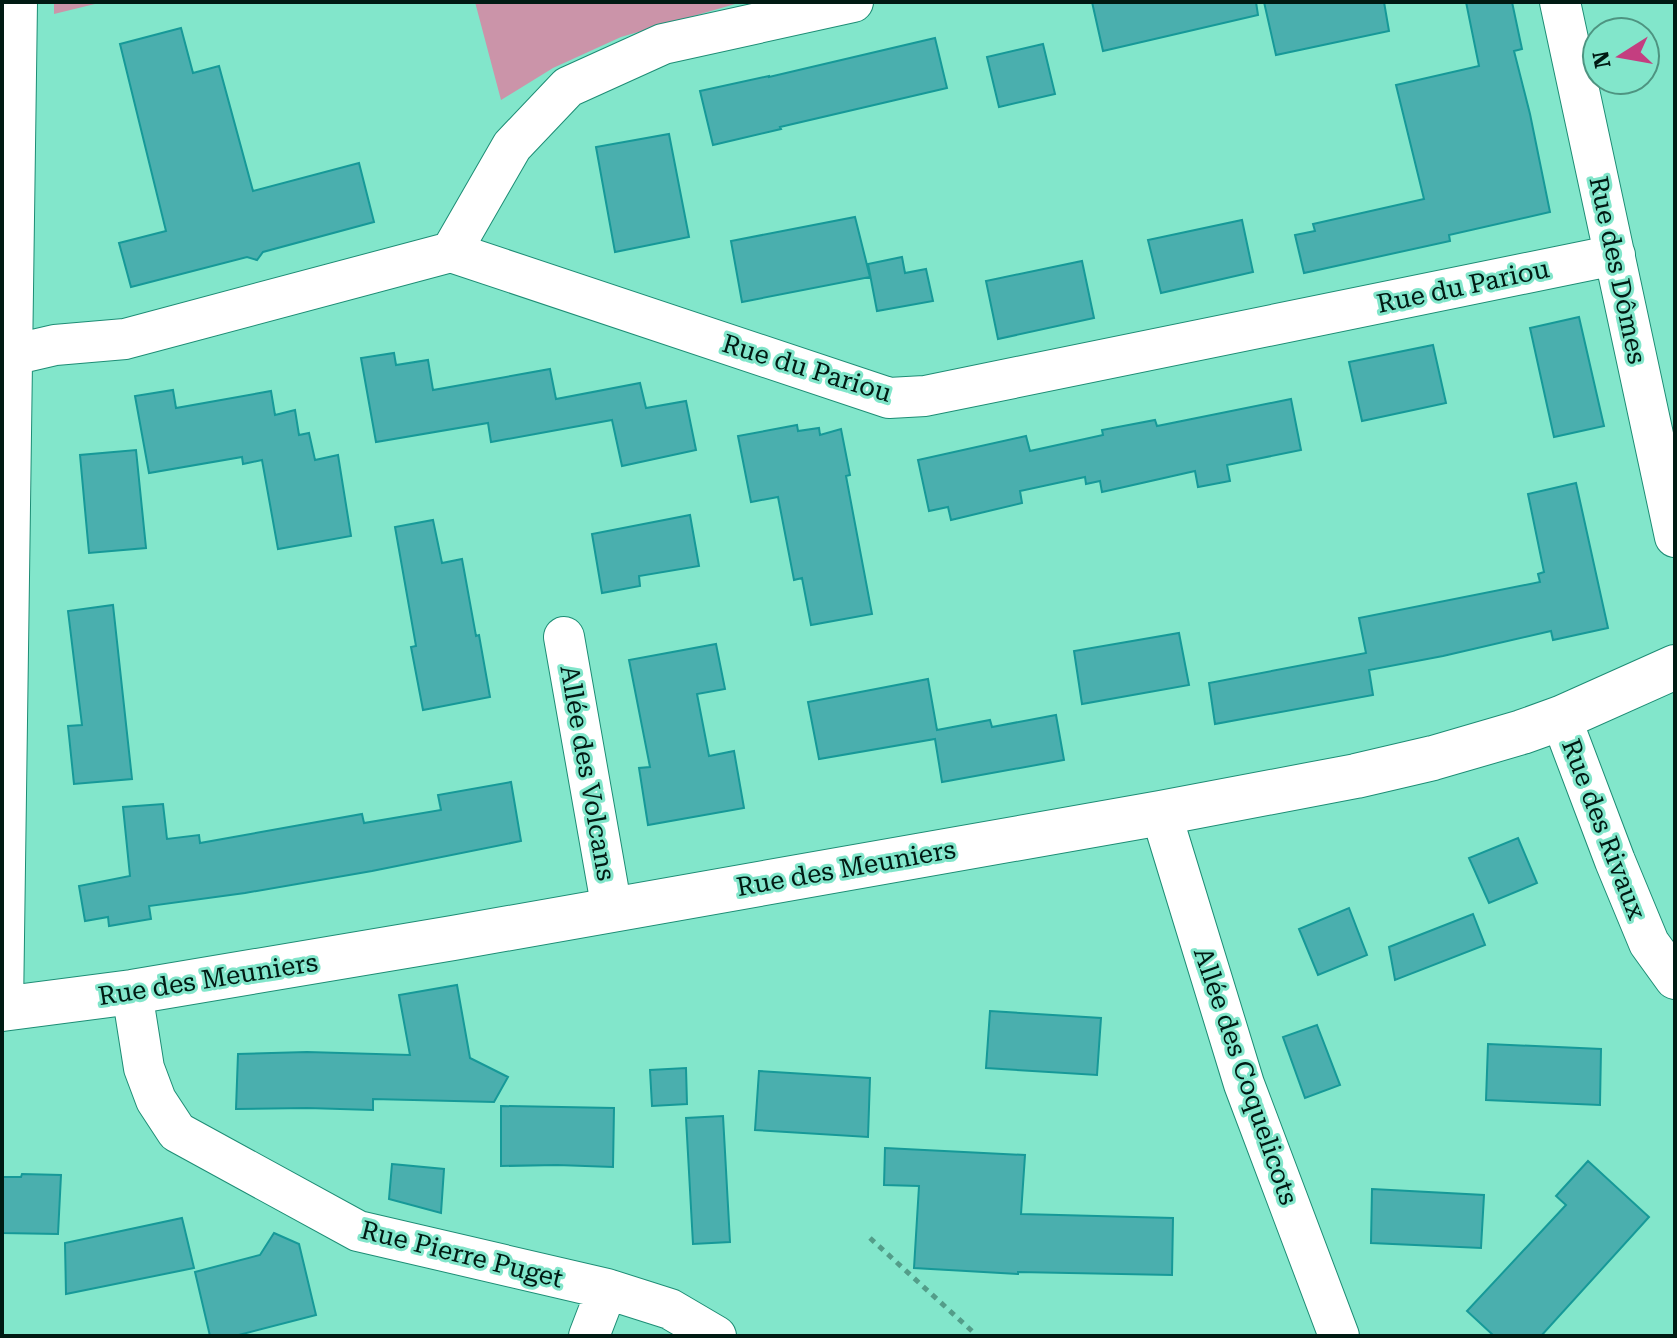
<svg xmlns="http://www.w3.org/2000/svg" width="1677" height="1338" viewBox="0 0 1677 1338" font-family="'Roboto Serif',serif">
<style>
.green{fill:#cb94a9}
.building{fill:#4aafae;stroke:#169998;stroke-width:2}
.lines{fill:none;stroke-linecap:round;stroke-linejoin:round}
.minor-casing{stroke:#1d8d75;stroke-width:42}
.secondary-casing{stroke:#1d8d75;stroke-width:46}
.path{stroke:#539d89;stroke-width:5;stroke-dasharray:6 6;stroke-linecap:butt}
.minor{stroke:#fff;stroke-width:40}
.secondary{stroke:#fff;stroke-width:44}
.labels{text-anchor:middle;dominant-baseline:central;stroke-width:6;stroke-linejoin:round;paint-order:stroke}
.street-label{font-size:26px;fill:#001a13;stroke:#82e6cb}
</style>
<rect width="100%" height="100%" fill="#82e6cb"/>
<!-- green -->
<path class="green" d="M 54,2 L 103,2 L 54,14 Z
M 475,2 L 742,2 L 621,37 L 553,68 L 501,100 Z"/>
<!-- building -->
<path class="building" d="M 1092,2 L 1256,2 L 1258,15 L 1103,51 Z
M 1264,2 L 1384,2 L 1389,31 L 1276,55 Z
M 1466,2 L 1512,2 L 1522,49 L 1514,51 L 1530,114 L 1550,212 L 1449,235 L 1450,241 L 1304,273 L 1295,235 L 1315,231 L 1313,224 L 1424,199 L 1396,85 L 1479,66 Z
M 181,28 L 193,73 L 219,66 L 253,191 L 359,163 L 374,222 L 263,252 L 257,260 L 247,257 L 131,287 L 119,243 L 166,231 L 120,44 Z
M 935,38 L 947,88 L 780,127 L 781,129 L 713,145 L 700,91 L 769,76 L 769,77 Z
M 1043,44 L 1055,94 L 999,107 L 987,57 Z
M 669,134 L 689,237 L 615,252 L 596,147 Z
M 855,217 L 870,277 L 742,302 L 731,241 Z
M 1242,220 L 1253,272 L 1161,293 L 1148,240 Z
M 902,257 L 905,273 L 926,269 L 933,301 L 877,311 L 868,264 Z
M 1082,261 L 1094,318 L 998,339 L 986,281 Z
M 1579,317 L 1604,426 L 1554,437 L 1530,328 Z
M 1433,345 L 1446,403 L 1362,421 L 1349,362 Z
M 394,353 L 396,365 L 428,360 L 433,390 L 550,369 L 556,399 L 640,383 L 646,408 L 686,401 L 696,450 L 622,466 L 612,420 L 491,442 L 488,423 L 376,442 L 361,358 Z
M 173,390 L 176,408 L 271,391 L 275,415 L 295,410 L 299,435 L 309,433 L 315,460 L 338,455 L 351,536 L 278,549 L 262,460 L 243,464 L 242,457 L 149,473 L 135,396 Z
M 1291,399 L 1301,450 L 1227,465 L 1230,481 L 1198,487 L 1195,471 L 1102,492 L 1100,481 L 1086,484 L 1085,477 L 1020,491 L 1022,503 L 951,520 L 948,507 L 929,511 L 918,460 L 1026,436 L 1030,451 L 1103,435 L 1102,430 L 1155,420 L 1157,426 Z
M 797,425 L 798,431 L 819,428 L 820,435 L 841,429 L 850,475 L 846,476 L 872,614 L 811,625 L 802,578 L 794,580 L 778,497 L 751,502 L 738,436 Z
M 136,450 L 146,548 L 89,553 L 80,455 Z
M 1576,483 L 1608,628 L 1553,640 L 1551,631 L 1443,656 L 1369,670 L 1373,695 L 1215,724 L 1209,683 L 1366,653 L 1359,618 L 1540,582 L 1538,574 L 1544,572 L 1528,494 Z
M 690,515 L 699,566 L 639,576 L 640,586 L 602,593 L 592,534 Z
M 433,520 L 442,563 L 462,559 L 476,636 L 479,635 L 490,697 L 423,710 L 411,647 L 416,646 L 395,527 Z
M 113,605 L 132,779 L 74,784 L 68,726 L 82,725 L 68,611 Z
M 1179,633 L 1189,685 L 1082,704 L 1074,651 Z
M 716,644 L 725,689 L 697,694 L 709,756 L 734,751 L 744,808 L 648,825 L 639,768 L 650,767 L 629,660 Z
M 928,679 L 937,730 L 990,720 L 992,727 L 1056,715 L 1064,760 L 942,782 L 935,739 L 819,759 L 808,702 Z
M 511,782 L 521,841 L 372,871 L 245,893 L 149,906 L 151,919 L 109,926 L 108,917 L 85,921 L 79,886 L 130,876 L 123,807 L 163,804 L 167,839 L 199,835 L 200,843 L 362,814 L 364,823 L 441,810 L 438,795 Z
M 1518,838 L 1537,883 L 1489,903 L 1469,858 Z
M 1349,908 L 1367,955 L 1318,975 L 1299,929 Z
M 1473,914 L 1485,945 L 1395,980 L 1389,947 Z
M 457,985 L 470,1058 L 508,1077 L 494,1102 L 373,1099 L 373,1110 L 307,1108 L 236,1109 L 238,1054 L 307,1052 L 410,1055 L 399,995 Z
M 990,1011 L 1101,1018 L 1097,1075 L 986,1068 Z
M 1317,1025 L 1340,1085 L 1305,1098 L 1283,1037 Z
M 1488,1044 L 1601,1049 L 1600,1105 L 1486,1100 Z
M 686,1068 L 687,1104 L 652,1106 L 650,1070 Z
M 759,1071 L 870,1078 L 868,1137 L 755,1130 Z
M 501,1106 L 614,1108 L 613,1167 L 557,1165 L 501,1166 Z
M 723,1116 L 730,1242 L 693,1244 L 686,1118 Z
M 885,1148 L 1025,1155 L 1021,1214 L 1173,1218 L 1172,1275 L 1018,1272 L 1018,1274 L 914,1268 L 919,1186 L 884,1185 Z
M 1588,1161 L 1649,1217 L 1541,1336 L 1494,1336 L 1467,1311 L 1566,1205 L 1556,1196 Z
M 392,1164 L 444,1169 L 441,1213 L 389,1199 Z
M 22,1174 L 61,1175 L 58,1234 L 2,1233 L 2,1177 L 21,1177 Z
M 1372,1189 L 1484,1195 L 1481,1248 L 1371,1243 Z
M 182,1218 L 194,1268 L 66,1294 L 65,1243 Z
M 274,1233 L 299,1244 L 316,1315 L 235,1336 L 210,1336 L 195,1272 L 260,1255 Z"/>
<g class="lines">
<!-- minor casing -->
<g class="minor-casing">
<path id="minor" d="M 1560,2 L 1675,537
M 451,252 L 512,146 L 568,87 L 663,44 L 853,2
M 12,355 L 55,345 L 125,339 L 451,252 L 889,398 L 925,396 L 1615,255
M 564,637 L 612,910
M 1561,718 L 1615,861 L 1649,943 L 1675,979
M 1161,813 L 1244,1084 L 1339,1336
M 132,992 L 144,1068 L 156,1100 L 177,1132 L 358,1231 L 607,1289 L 670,1309 L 716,1336
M 3,1009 L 17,2
M 589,1336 L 607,1289"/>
</g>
<!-- secondary casing -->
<g class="secondary-casing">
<path id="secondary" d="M 2,1009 L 132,992 L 453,938 L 1161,813 L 1356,776 L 1433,758 L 1522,732 L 1561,718 L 1675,667"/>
</g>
<!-- path -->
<path class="path" d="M 870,1238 L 973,1332"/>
<!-- minor -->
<use href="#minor" class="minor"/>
<!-- secondary -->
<use href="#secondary" class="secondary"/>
</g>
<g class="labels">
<!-- street labels -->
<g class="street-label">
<text transform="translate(1618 270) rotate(78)">Rue des Dômes</text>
<text transform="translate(1463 286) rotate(-12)">Rue du Pariou</text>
<text transform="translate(807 368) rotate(17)">Rue du Pariou</text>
<text transform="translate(588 773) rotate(80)">Allée des Volcans</text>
<text transform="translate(1604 829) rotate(69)">Rue des Rivaux</text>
<text transform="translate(846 868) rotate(-10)">Rue des Meuniers</text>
<text transform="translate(208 979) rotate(-9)">Rue des Meuniers</text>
<text transform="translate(1246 1076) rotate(71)">Allée des Coquelicots</text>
<text transform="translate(462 1254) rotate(14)">Rue Pierre Puget</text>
</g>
</g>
<!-- border -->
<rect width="1677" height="1338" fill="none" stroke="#001a13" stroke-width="8"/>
<!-- north arrow -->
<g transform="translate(1621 56) rotate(259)"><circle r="38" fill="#82e6cb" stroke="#4e9481" stroke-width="2"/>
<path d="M0-6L14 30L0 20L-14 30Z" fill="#c43e80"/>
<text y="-12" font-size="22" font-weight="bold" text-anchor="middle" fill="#001a13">N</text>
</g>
</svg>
